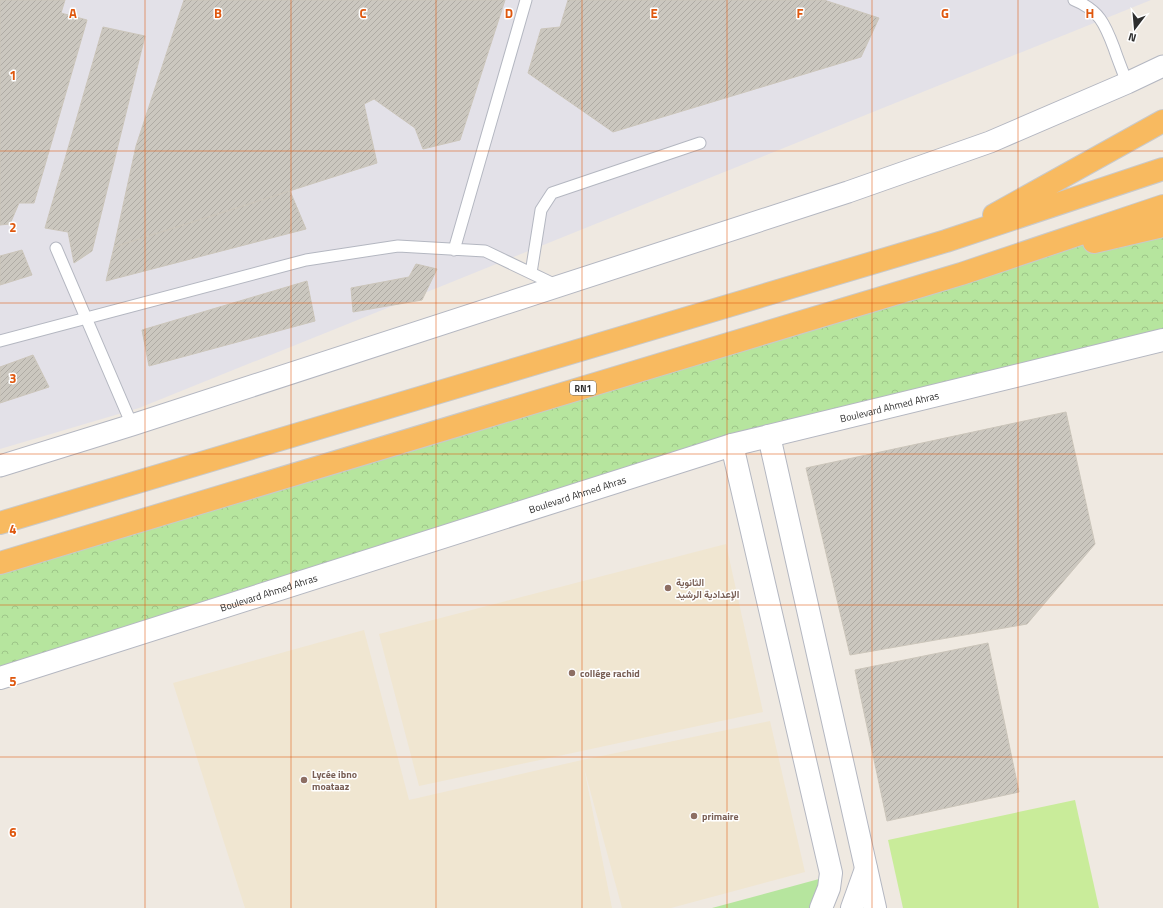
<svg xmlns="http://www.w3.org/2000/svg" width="1163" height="908" viewBox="0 0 1163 908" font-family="'Titillium Web',Vazirmatn,sans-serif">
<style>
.industrial{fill:#e3e1e8}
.education{fill:#f0e6d1}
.grass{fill:#b6e59e}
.park{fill:url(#park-crowns)}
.pitch{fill:#c9ec9a}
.building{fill:url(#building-hatch);stroke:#cbc5ba}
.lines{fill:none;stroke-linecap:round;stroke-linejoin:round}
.service-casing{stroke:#b4b7c1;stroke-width:13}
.minor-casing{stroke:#b4b7c1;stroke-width:23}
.tertiary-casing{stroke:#b4b7c1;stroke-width:24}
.trunk-casing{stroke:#c9c9c9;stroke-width:24}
.service{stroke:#fff;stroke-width:11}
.minor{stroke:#fff;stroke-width:21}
.tertiary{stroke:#fff;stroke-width:22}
.trunk{stroke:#f8ba60;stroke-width:22}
.grid{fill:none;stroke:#df570e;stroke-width:1;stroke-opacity:0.55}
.education-dot{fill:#8d6e63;stroke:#fff;stroke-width:1.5}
.labels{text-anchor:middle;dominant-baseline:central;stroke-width:3;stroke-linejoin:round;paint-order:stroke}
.shield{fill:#fff;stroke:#6d6d6d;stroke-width:1}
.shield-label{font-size:9px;font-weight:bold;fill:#2e2e2e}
.street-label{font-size:10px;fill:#2e2e2e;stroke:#fff}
.education-label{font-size:10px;font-weight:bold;fill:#785e54;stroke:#fff;text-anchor:start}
.grid-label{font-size:13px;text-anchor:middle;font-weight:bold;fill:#df570e;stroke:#fff;stroke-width:3;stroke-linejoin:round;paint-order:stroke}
</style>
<defs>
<pattern id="park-crowns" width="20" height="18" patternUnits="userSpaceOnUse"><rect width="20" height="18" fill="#b6e59e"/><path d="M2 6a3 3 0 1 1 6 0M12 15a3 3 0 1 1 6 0" fill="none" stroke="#9dc588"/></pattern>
<pattern id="building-hatch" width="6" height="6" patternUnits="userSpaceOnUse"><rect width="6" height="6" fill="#cbc7bf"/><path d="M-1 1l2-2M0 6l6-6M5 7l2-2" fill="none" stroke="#afaba4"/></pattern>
</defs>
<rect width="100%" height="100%" fill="#efe9e1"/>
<!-- industrial -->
<path class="industrial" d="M 0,0 L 1151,0 L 139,408 L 0,449 Z"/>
<!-- education -->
<path class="education" d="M 726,544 L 763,712 L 419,786 L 379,634 Z
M 364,630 L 409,800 L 582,760 L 770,721 L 805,872 L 671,908 L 622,908 L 584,768 L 612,908 L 245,908 L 173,683 Z"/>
<!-- grass -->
<path class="grass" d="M 830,876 L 817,908 L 712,908 Z"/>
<!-- park -->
<path class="park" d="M 1163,226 L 1163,341 L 733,446 L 0,674 L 0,563 L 961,274 Z"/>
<!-- pitch -->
<path class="pitch" d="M 1075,800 L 1099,908 L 903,908 L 888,840 Z"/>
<!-- building -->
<path class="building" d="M 0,0 L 65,0 L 61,13 L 87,20 L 34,203 L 19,203 L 10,224 L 0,225 Z
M 184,0 L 505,0 L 460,140 L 423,149 L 415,128 L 374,99 L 364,104 L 377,163 L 114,247 L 136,146 Z
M 568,0 L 824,0 L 879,18 L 861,57 L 613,132 L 528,73 L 541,29 L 560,27 Z
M 103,27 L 145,36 L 92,251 L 74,263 L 68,232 L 45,228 Z
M 290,191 L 306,229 L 106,281 L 114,247 Z
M 22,250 L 32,275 L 0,285 L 0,256 Z
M 416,264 L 437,269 L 422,300 L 353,312 L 351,288 L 409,277 Z
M 307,281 L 315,321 L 149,366 L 142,330 Z
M 33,355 L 49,387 L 0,403 L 0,367 Z
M 1066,412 L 1095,544 L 1027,624 L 850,655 L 806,468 Z
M 988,643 L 1019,792 L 887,821 L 855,670 Z"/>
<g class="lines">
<!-- service casing -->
<g class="service-casing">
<path id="service" d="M 1074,0 C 1099,10 1105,24 1114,48 C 1118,60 1123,72 1127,83
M 56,248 L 132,425
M 454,250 L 526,0
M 531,273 L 541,210 L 552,193 L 700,143
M 0,341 L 306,260 L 398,246 L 485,251 L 558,286"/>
</g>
<!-- minor casing -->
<g class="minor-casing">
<path id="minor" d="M 0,466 L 132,425 L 848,192 L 990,142 L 1127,83 L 1163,66"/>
</g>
<!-- tertiary casing -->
<g class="tertiary-casing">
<g id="tertiary">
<path d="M 769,436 L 875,908"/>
<path d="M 732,445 L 831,873 L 829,888 L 821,908"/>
<path id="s1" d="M 0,678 L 732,445 L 1163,340"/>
<path d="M 852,908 L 866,869"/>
</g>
</g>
<!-- trunk casing -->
<g class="trunk-casing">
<path id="trunk" d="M 994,215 L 1163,121
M 1094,242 L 1163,226
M 0,523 L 946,241 L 1163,169
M 0,563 L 961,274 L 1163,206"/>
</g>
<!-- service -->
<use href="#service" class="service"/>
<!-- minor -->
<use href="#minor" class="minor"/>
<!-- tertiary -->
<use href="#tertiary" class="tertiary"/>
<!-- trunk -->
<use href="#trunk" class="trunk"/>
</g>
<!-- grid -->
<path class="grid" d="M 145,0 L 145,908M 291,0 L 291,908M 436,0 L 436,908M 582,0 L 582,908M 727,0 L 727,908M 872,0 L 872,908M 1018,0 L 1018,908M 0,151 L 1163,151M 0,303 L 1163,303M 0,454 L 1163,454M 0,605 L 1163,605M 0,757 L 1163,757"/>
<!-- markers -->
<g class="education-dot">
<circle cx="668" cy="588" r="4"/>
<circle cx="572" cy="673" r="4"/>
<circle cx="304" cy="780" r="4"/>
<circle cx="694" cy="816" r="4"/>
</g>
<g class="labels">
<!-- shield labels -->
<rect class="shield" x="570" y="381" width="26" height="14" rx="3"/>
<g class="shield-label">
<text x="583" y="388">RN1</text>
</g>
<!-- street labels -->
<g class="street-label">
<text stroke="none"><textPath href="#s1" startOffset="930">Boulevard Ahmed Ahras</textPath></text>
<text stroke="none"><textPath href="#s1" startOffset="606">Boulevard Ahmed Ahras</textPath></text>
<text stroke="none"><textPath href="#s1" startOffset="282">Boulevard Ahmed Ahras</textPath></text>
</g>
<!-- education labels -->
<g class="education-label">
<text x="676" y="582">الثانوية<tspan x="676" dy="12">الإعدادية الرشيد</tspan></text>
<text x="580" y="673">collége rachid</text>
<text x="312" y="774">Lycée ibno<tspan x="312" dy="12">moataaz</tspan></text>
<text x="702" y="816">primaire</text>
</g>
</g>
<g class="grid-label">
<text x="73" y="18">A</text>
<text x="218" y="18">B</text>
<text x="363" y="18">C</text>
<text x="509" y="18">D</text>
<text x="654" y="18">E</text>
<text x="800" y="18">F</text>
<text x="945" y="18">G</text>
<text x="1090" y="18">H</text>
<text x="13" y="80">1</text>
<text x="13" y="232">2</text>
<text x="13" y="383">3</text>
<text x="13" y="534">4</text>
<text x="13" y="686">5</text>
<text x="13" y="837">6</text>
</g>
<!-- north arrow -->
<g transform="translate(1135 28) rotate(196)" stroke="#ffffff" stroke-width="3" paint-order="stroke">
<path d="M0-3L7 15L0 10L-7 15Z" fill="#2e2e2e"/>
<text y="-6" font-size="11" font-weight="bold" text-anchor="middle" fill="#2e2e2e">N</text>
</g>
</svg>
